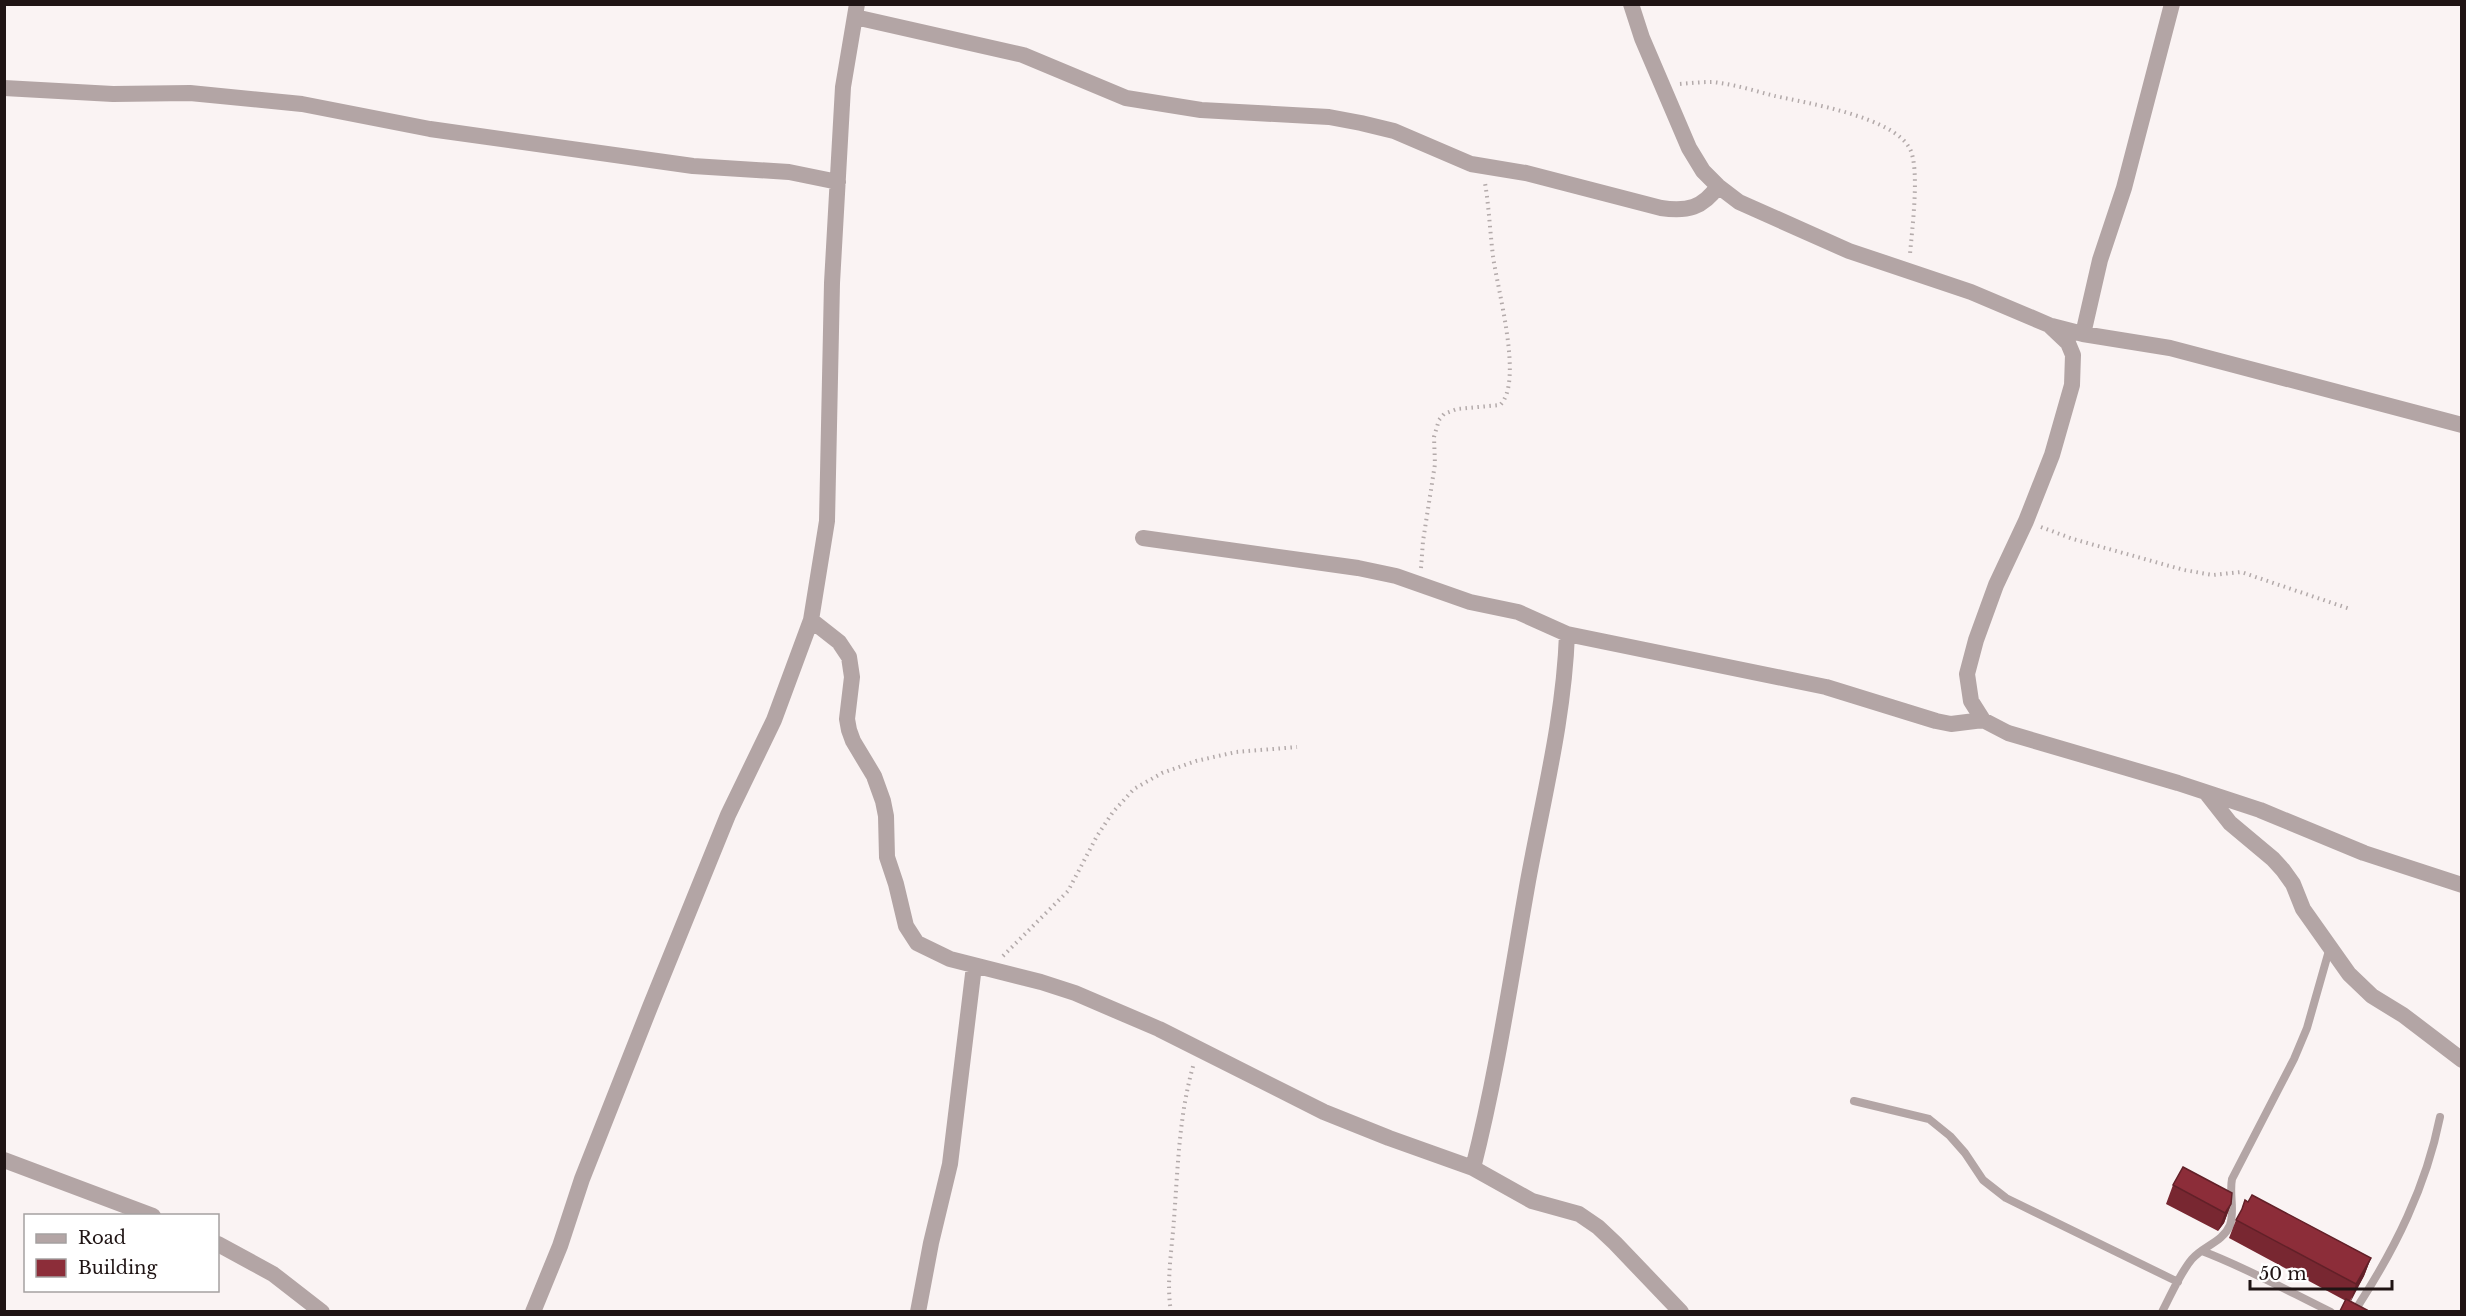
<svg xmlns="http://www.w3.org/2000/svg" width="2466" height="1316" viewBox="0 0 2466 1316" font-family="'Libre Baskerville',serif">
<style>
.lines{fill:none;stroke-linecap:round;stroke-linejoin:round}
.path{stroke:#b3aaaa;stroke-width:4;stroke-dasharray:1.5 4.5;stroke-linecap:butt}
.lane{stroke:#b3a5a5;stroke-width:8}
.street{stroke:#b3a5a5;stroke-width:16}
.wall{fill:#782731}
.shaded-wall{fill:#622028}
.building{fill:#8c2d39;stroke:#622028;stroke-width:1.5}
</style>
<rect width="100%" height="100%" fill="#faf3f3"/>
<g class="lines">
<!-- path -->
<path class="path" d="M 1680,84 C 1691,83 1702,82 1712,82 C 1734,84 1755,91 1775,96 C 1807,103 1894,117 1910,149 C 1920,169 1912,230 1910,254
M 2041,527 L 2073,539 L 2184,570 L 2213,575 L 2241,572 L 2350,609
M 1421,568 L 1423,541 L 1435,464 L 1434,437 L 1439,420 L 1444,414 L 1457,409 L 1500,405 C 1524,382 1497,288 1493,256 C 1490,232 1489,207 1485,183
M 1003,956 L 1068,891 L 1097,836 L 1113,812 L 1134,789 L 1162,773 L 1196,761 L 1236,752 L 1297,747
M 1171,1312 C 1166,1282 1172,1249 1174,1219 C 1178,1166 1179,1114 1194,1063"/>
<!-- lane -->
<path class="lane" d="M 1854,1101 L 1929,1119 L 1950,1136 L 1965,1153 L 1983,1180 L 2006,1198 L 2178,1282
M 2202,1251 C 2247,1268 2288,1291 2331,1312
M 2162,1312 C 2171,1295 2180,1273 2192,1259 C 2203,1246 2223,1242 2230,1225 C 2235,1211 2229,1194 2232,1179 L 2294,1059 L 2307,1028 L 2330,947
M 2352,1312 L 2356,1309 C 2395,1249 2426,1187 2440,1117"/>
<!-- street -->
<path class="street" d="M 1631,4 L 1642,38 L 1689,148 L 1703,171 L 1718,186 L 1739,202 L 1849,251 L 1971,292 L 2049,325 L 2068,343 L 2073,355 L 2072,385 L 2052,455 L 2026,521 L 1996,585 L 1976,640 L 1967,674 L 1971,701 L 1983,720 L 2008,733 L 2178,783 L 2260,810 L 2364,853 L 2462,885
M 855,17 L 1023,55 L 1126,98 L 1201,110 L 1329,117 L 1361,123 L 1394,131 L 1471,164 L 1526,173 L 1661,208 C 1687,212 1703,208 1718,186
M 4,88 L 113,94 L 190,93 L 302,104 L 430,129 L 693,166 L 789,172 L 838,182
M 2052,326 L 2083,334 L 2170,348 L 2462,425
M 2083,334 L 2100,260 L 2124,188 L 2172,4
M 1143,538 L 1358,568 L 1396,576 L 1470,602 L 1518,612 L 1567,634 L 1826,687 L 1936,721 L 1951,724 L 1983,720
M 811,620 L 839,642 L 849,657 L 852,677 L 847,719 L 849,730 L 853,741 L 874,776 L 883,801 L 886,816 L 887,857 L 896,884 L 906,926 L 917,943 L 950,959 L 1041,982 L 1075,993 L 1159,1029 L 1324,1112 L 1389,1138 L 1473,1168 L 1532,1201 L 1579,1214 L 1598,1227 L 1615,1243 L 1681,1312
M 2208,795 L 2230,823 L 2273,859 L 2283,870 L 2293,884 L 2303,909 L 2349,974 L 2372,996 L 2403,1015 L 2462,1060
M 4,1160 L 153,1216
M 1473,1168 C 1497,1074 1511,977 1528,881 C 1543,799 1564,718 1567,634
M 218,1244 L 273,1274 L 322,1312
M 533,1312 L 560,1246 L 582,1179 L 650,1007 L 728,815 L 774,720 L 811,620 L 827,521 L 832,283 L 843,87 L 857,4
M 918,1312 L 931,1243 L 950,1164 L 974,966"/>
</g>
<!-- wall -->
<path class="wall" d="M 2173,1185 L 2231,1204 L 2224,1223 L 2218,1231 L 2166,1204 Z
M 2245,1200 L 2371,1258 L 2364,1276 L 2350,1301 L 2346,1301 L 2229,1238 L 2236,1220 L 2240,1213 Z"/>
<!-- shaded-wall -->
<path class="shaded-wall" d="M 2231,1204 L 2224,1223 L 2218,1231 L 2225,1213 Z
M 2371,1258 L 2364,1276 L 2350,1303 L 2356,1284 Z"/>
<!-- building -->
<path class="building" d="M 2183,1167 L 2232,1193 L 2231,1204 L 2225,1213 L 2173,1185 Z
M 2252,1195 L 2371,1258 L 2356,1284 L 2236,1220 L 2242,1209 L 2245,1200 L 2248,1202 Z
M 2346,1299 L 2367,1310 L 2366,1311 L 2340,1311 Z"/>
<!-- border -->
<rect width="2466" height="1316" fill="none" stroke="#1f1414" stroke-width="12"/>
<!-- legend -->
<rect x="24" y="1214" width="195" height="78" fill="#ffffff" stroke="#a5a1a1" stroke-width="1.5"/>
<rect x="36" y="1234" width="30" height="9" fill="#b3a5a5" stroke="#a5a1a1" stroke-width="1.5"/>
<text x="78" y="1244" font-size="18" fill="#1f1414">Road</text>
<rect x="36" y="1259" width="30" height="18" fill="#8c2d39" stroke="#a5a1a1" stroke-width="1.5"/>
<text x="78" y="1274" font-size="18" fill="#1f1414">Building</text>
<!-- scale -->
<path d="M2250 1280v9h142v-9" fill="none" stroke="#1f1414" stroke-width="3"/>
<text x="2259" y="1280" font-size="18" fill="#1f1414" stroke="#ffffff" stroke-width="4.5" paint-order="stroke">50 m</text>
</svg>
